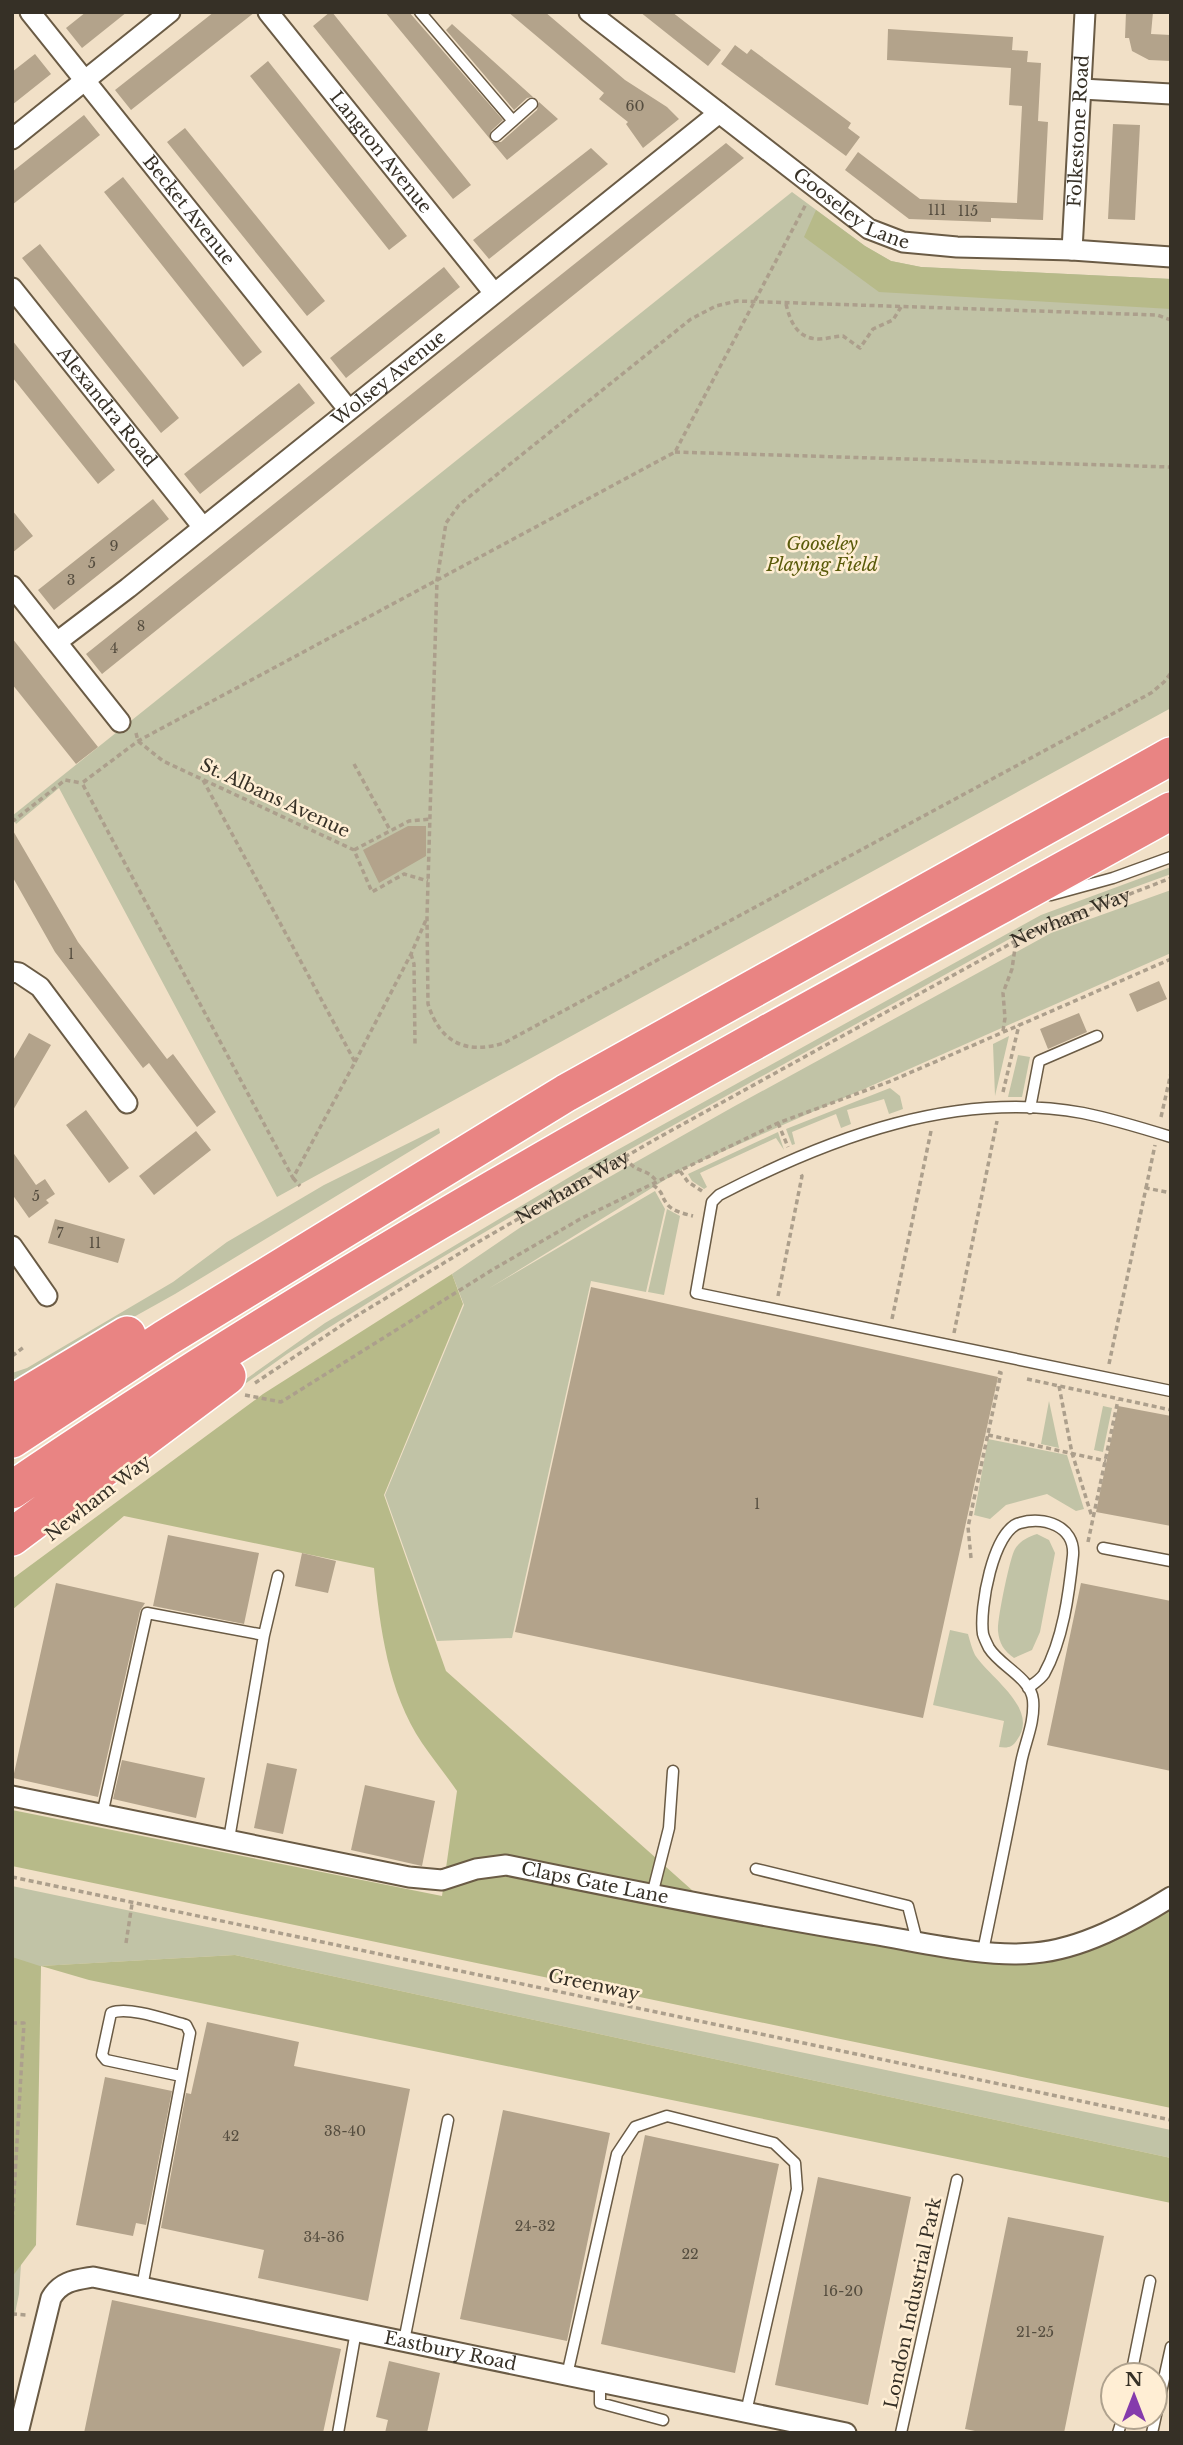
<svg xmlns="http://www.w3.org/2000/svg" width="1183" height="2445" viewBox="0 0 1183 2445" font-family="'Libre Baskerville',serif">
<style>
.green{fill:#c1c3a6}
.forest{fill:#b7ba89}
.building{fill:#b3a38b}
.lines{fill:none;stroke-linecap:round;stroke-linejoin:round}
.lane-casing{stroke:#6a5b45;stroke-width:13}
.street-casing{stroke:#6a5b45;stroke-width:23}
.highway-casing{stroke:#fff;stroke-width:40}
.path{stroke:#ac9f8c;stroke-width:3.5;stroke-dasharray:5 3.5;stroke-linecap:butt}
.lane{stroke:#fff;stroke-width:10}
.street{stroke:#fff;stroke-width:19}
.highway{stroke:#e98483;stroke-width:37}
.labels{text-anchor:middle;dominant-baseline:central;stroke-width:5;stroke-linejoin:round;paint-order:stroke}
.number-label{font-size:14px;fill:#554d3f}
.street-label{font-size:18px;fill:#363026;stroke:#ffeed4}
.park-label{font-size:18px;font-style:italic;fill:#5a5b0a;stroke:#ffeed4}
</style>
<rect width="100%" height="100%" fill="#f1e0c7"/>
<!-- green -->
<path class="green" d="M 792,192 L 865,246 L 891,261 L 921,267 L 1171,279 L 1171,708 L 277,1197 L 59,788 L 16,824 L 12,816 Z
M 1171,867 L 1171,874 L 1042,921 L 553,1192 L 414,1274 L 287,1354 L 116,1476 L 98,1484 L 325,1323 L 583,1169 L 1041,915 Z
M 1171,890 L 1171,953 L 681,1170 L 488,1289 L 655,1191 L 665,1209 L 646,1292 L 591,1281 L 512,1638 L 437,1641 L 385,1495 L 464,1305 L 452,1274 L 521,1227 L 733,1107 L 1051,933 Z
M 1009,1036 L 995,1096 L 993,1044 Z
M 1018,1055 L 1030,1057 L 1022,1097 L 1008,1097 Z
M 890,1088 L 900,1096 L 903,1109 L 889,1114 L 884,1099 L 847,1110 L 851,1124 L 841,1128 L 836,1114 L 792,1132 L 795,1144 L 792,1145 L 786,1129 Z
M 439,1128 L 440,1133 L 175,1294 L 12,1385 L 12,1373 L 27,1368 L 173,1282 L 227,1242 L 324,1185 Z
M 778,1132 L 784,1150 L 776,1138 L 700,1173 L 707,1187 L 704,1189 L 692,1181 L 688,1174 Z
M 667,1209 L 680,1216 L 664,1295 L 648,1292 Z
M 1049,1401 L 1059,1448 L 1041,1444 Z
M 1103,1406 L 1112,1408 L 1103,1452 L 1094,1450 Z
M 988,1439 L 1067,1455 L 1084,1509 L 1076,1511 L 1047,1494 L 1006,1505 L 990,1519 L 974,1515 Z
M 1037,1534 L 1049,1540 L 1055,1553 L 1040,1632 L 1032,1650 L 1014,1658 C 1004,1651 999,1643 998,1631 C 997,1620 1010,1557 1015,1549 C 1021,1540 1028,1537 1037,1534 Z
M 950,1630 L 968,1634 C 970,1641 972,1649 975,1655 C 990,1678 1040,1709 1017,1740 C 1012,1748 1007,1748 999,1747 L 1004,1721 L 933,1705 Z
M 12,1886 L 1171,2130 L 1171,2158 L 235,1955 L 41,1966 L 19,2294 L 12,2328 Z"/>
<!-- forest -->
<path class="forest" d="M 816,210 L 865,246 L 891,261 L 921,267 L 1171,279 L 1171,309 L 879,292 L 804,237 Z
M 452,1274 L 463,1304 L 384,1495 L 446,1671 L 693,1891 L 987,1961 L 1171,1907 L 1171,2108 L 12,1866 L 12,1810 L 442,1896 L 457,1791 C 446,1775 433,1759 422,1743 C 388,1692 380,1628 374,1568 L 124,1516 L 12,1610 L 12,1579 L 263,1394 Z
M 235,1955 L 1171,2158 L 1171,2203 L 89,1980 L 41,1966 L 36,2245 L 12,2277 L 12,1957 L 40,1966 Z"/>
<!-- building -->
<path class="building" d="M 86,12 L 127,12 L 82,48 L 66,28 Z
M 214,12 L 255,12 L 131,110 L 115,90 Z
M 330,12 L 332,12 L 471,185 L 453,199 L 313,26 Z
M 385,12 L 409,12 L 503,120 L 491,131 L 490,139 Z
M 508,12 L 545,12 L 625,80 L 667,107 L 679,119 L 643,148 L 626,124 L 628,122 L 599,99 L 604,93 Z
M 640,12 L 672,12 L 721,50 L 708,66 Z
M 1126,12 L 1153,12 L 1151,34 L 1171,35 L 1171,61 L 1149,60 L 1132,51 L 1129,38 L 1125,38 Z
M 452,24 L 533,97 L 527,98 L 514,110 L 446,30 Z
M 888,29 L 1013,37 L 1012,50 L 1028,51 L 1027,62 L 1041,63 L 1038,121 L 1048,122 L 1043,220 L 991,218 L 991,222 L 909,219 L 845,170 L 858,152 L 920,199 L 1017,203 L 1022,106 L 1009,105 L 1011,68 L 887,60 Z
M 735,45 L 747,54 L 751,49 L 851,123 L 848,128 L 860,137 L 846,156 L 721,64 Z
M 35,54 L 51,74 L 12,105 L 12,72 Z
M 268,61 L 407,236 L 389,250 L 250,76 Z
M 539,102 L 558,119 L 507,160 L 492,142 L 501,142 L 537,110 Z
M 84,115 L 100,135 L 12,205 L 12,172 Z
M 1113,124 L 1140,125 L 1135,220 L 1108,219 Z
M 185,128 L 325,301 L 307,316 L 167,142 Z
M 726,143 L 744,158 L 102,674 L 86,654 Z
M 591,148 L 608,164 L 489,259 L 473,240 Z
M 123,177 L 262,352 L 243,367 L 104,192 Z
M 40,244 L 179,418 L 161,433 L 22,258 Z
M 444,267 L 460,287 L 346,378 L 330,358 Z
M 12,340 L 115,470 L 98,484 L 12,377 Z
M 299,383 L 315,403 L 200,494 L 184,474 Z
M 153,499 L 169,519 L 54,610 L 38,590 Z
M 12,510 L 33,536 L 12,553 Z
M 12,638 L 98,747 L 76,764 L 12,684 Z
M 408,826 L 426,826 L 426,856 L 379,883 L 363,850 Z
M 12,829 L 78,942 L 167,1059 L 173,1054 L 216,1112 L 197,1127 L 149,1063 L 143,1068 L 55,952 L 12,876 Z
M 1159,981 L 1167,999 L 1137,1012 L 1129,994 Z
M 1079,1013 L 1087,1032 L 1048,1049 L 1040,1029 Z
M 29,1033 L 51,1045 L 12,1112 L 12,1062 Z
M 86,1110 L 129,1168 L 109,1183 L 66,1125 Z
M 196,1131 L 211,1150 L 154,1195 L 139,1176 Z
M 12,1151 L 36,1185 L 45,1179 L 55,1194 L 46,1200 L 49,1203 L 29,1218 L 12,1194 Z
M 55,1219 L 125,1239 L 118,1263 L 48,1243 Z
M 591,1287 L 998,1377 L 923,1718 L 515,1632 Z
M 1118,1406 L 1171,1416 L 1171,1526 L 1096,1512 Z
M 168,1535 L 259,1553 L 244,1624 L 153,1606 Z
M 302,1553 L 336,1561 L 328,1593 L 295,1586 Z
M 56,1583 L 145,1603 L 140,1611 L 98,1797 L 13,1778 Z
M 1081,1583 L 1171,1601 L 1171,1771 L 1047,1745 Z
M 122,1760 L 205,1778 L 196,1818 L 113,1799 Z
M 267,1763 L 297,1769 L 283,1834 L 254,1828 Z
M 365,1785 L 435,1801 L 422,1866 L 351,1850 Z
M 207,2022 L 299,2042 L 294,2066 L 410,2089 L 368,2301 L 258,2278 L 264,2250 L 161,2228 L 186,2093 L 191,2094 Z
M 105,2077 L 172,2091 L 146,2225 L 136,2223 L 133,2236 L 76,2225 Z
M 503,2110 L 610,2133 L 567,2341 L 460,2319 Z
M 645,2135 L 779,2164 L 735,2373 L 601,2344 Z
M 818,2177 L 911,2197 L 868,2405 L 775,2385 Z
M 1008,2217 L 1104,2236 L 1064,2433 L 985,2433 L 965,2429 Z
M 112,2300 L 341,2349 L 323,2433 L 84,2433 Z
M 389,2361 L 440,2373 L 427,2433 L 385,2433 L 388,2420 L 376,2417 Z"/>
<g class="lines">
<!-- lane casing -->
<g class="lane-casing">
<path id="lane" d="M 420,12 L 513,121
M 496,136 L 532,104
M 1051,895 L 1113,878 L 1171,857
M 1030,1108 L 1039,1061 L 1097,1036
M 1171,1137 C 1142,1128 1113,1119 1083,1113 C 956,1090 831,1137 719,1195 L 712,1202 L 696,1293 L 1171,1391
M 1103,1548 L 1171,1561
M 102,1815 L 147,1613 L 264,1635
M 229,1839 L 264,1635 L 278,1576
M 756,1869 L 908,1906 L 917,1941
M 652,1895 L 669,1828 L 673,1771
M 983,1951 C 996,1888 1009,1826 1021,1763 C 1025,1742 1035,1723 1033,1700 C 1031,1678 1000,1666 989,1648 C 987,1644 984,1638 983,1634 C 979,1609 993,1530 1020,1523 C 1044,1516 1075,1526 1073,1555 C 1069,1594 1063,1640 1044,1674 C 1040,1680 1033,1684 1028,1688
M 142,2287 L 190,2033 L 186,2025 C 167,2020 129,2006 111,2013 L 102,2055 L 106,2060 L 181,2076
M 404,2341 L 448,2120
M 567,2375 L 617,2154 L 635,2127 L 667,2116 L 774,2143 L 795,2163 L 797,2189 L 746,2412
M 1131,2375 L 1150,2281
M 600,2382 L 600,2403 L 663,2420
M 338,2433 L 356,2331
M 901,2433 L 957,2180
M 1118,2433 L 1123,2417
M 1152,2433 L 1171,2347"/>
</g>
<!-- street casing -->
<g class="street-casing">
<g id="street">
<path id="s2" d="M 30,12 L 348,409"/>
<path id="s3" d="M 268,12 L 494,293"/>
<path id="s4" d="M 589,12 L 869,229 L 903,242 L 957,247 L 1072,250 L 1171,257"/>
<path d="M 1082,89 L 1171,94"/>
<path d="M 12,139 L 170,12"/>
<path id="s5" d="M 1072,250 L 1085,12"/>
<path id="s6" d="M 12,288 L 202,526"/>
<path d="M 12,586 L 120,722"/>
<path id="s7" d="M 57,642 L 128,588 L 719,113"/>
<path d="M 12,972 L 19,973 L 40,987 L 127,1103"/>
<path d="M 12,1246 L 47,1296"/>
<path id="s8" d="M 12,1796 L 409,1877 L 442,1880 L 476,1869 L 506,1865 C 627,1890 749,1914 871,1934 C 921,1942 985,1958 1034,1953 C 1082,1949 1131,1922 1171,1897"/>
<path id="s9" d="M 18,2433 L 51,2298 C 61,2281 75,2280 93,2277 L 846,2433"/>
</g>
</g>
<!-- highway casing -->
<g class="highway-casing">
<path id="highway" d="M 12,1404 L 127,1335
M 12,1439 L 166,1338 L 566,1093 L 1171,756
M 12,1490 C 383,1237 779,1028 1171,811
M 12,1537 L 227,1376"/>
</g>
<!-- path -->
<g class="path">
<path d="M 786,304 C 790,321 797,339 819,339 C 827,339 835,336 843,336 L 860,348 L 873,329 L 893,320 L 901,307"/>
<path d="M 1171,320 L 1157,315 L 737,301 L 716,306 L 691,319 L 459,505 L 446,523 L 437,580 L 427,916 L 428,1004 C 440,1042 465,1055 504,1043 L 1151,693 L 1164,682 L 1171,673"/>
<path d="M 675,452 L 1171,467"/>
<path d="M 136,733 L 138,741 L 163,761 L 354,850 L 372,892 L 404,874 L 428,881"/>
<path d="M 354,764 L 390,830"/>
<path d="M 203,780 L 355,1062 L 293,1178 L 82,783 L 138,741 L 675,452 L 806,204"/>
<path d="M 12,822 L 65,780 L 82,783"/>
<path d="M 354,850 L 409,821 L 430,819"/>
<path d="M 411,954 L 414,964 L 415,1045"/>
<path d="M 1003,1031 L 1005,1018 L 1003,993 L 1012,969 L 1016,941"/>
<path d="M 355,1062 L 411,954 L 426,920"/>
<path d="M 1003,1092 L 1019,1025"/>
<path d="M 1161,1117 L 1171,1073"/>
<path d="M 778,1123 L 788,1147"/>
<path d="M 625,1157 C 636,1175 646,1166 658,1183"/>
<path d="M 680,1171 L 688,1182 L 702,1191"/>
<path d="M 293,1178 L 300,1186"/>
<path d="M 653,1185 C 665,1194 660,1195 667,1204 C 672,1211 685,1214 693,1216"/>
<path d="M 1146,1188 L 1155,1145"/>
<path d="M 778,1296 L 802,1176 L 800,1173"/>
<path d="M 892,1319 L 931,1131"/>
<path d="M 954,1333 L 997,1121"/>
<path d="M 12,1356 L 24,1347"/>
<path d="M 1109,1364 L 1146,1188 L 1171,1193"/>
<path d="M 1027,1379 L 1171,1410"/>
<path id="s1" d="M 255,1383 L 348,1321 L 480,1241 L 656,1139 L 826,1045 L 1030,933 L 1171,878"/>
<path d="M 1059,1386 L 1072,1453 L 1092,1517"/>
<path d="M 245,1395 L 281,1402 L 492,1270 L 580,1219 L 778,1123 L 891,1081 L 1171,959"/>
<path d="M 988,1435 L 1106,1461"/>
<path d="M 1088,1542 L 1118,1400"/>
<path d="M 971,1558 L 968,1527 L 1001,1373 L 998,1372"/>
<path d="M 12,1877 L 1171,2120"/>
<path d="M 126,1943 L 132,1904"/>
<path d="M 12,2023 L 24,2023 L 12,2227"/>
<path d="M 12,2314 L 26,2315"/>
</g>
<!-- lane -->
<use href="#lane" class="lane"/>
<!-- street -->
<use href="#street" class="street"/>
<!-- highway -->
<use href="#highway" class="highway"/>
</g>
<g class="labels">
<!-- number labels -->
<g class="number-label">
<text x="635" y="106">60</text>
<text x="937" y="210">111</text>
<text x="968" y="211">115</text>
<text x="114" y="546">9</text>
<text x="92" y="563">5</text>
<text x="71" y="580">3</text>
<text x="141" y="626">8</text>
<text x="114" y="648">4</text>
<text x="71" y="954">1</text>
<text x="36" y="1196">5</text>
<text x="60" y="1233">7</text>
<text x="95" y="1243">11</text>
<text x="757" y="1504">1</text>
<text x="345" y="2131">38-40</text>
<text x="231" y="2136">42</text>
<text x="535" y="2226">24-32</text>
<text x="324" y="2237">34-36</text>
<text x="690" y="2254">22</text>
<text x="843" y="2291">16-20</text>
<text x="1035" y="2332">21-25</text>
</g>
<!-- street labels -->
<g class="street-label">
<text stroke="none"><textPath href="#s5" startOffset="119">Folkestone Road</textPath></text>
<text stroke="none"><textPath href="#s3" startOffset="180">Langton Avenue</textPath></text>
<text stroke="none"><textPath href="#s4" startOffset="329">Gooseley Lane</textPath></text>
<text stroke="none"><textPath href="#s2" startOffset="254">Becket Avenue</textPath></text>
<text stroke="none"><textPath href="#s7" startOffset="424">Wolsey Avenue</textPath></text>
<text stroke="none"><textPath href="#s6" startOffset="152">Alexandra Road</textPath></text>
<text transform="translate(275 798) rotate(25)">St. Albans Avenue</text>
<text stroke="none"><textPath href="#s1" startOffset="940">Newham Way</textPath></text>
<text stroke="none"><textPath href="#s1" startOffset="373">Newham Way</textPath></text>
<text transform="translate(98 1498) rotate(-38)">Newham Way</text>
<text stroke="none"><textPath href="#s8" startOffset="595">Claps Gate Lane</textPath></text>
<text transform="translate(594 1985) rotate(12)">Greenway</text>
<text transform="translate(913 2303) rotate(-78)">London Industrial Park</text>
<text stroke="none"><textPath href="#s9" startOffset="553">Eastbury Road</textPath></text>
</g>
<!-- park labels -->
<g class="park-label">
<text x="822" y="544">Gooseley<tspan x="822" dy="21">Playing Field</tspan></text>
</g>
</g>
<!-- border -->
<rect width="1183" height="2445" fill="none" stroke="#363026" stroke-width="28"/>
<!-- north arrow -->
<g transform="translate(1134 2396)"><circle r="33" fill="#ffeed4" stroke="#afa28e" stroke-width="2"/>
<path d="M0-5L12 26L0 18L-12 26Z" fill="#853bac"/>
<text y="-10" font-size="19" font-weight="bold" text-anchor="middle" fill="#363026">N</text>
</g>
</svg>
